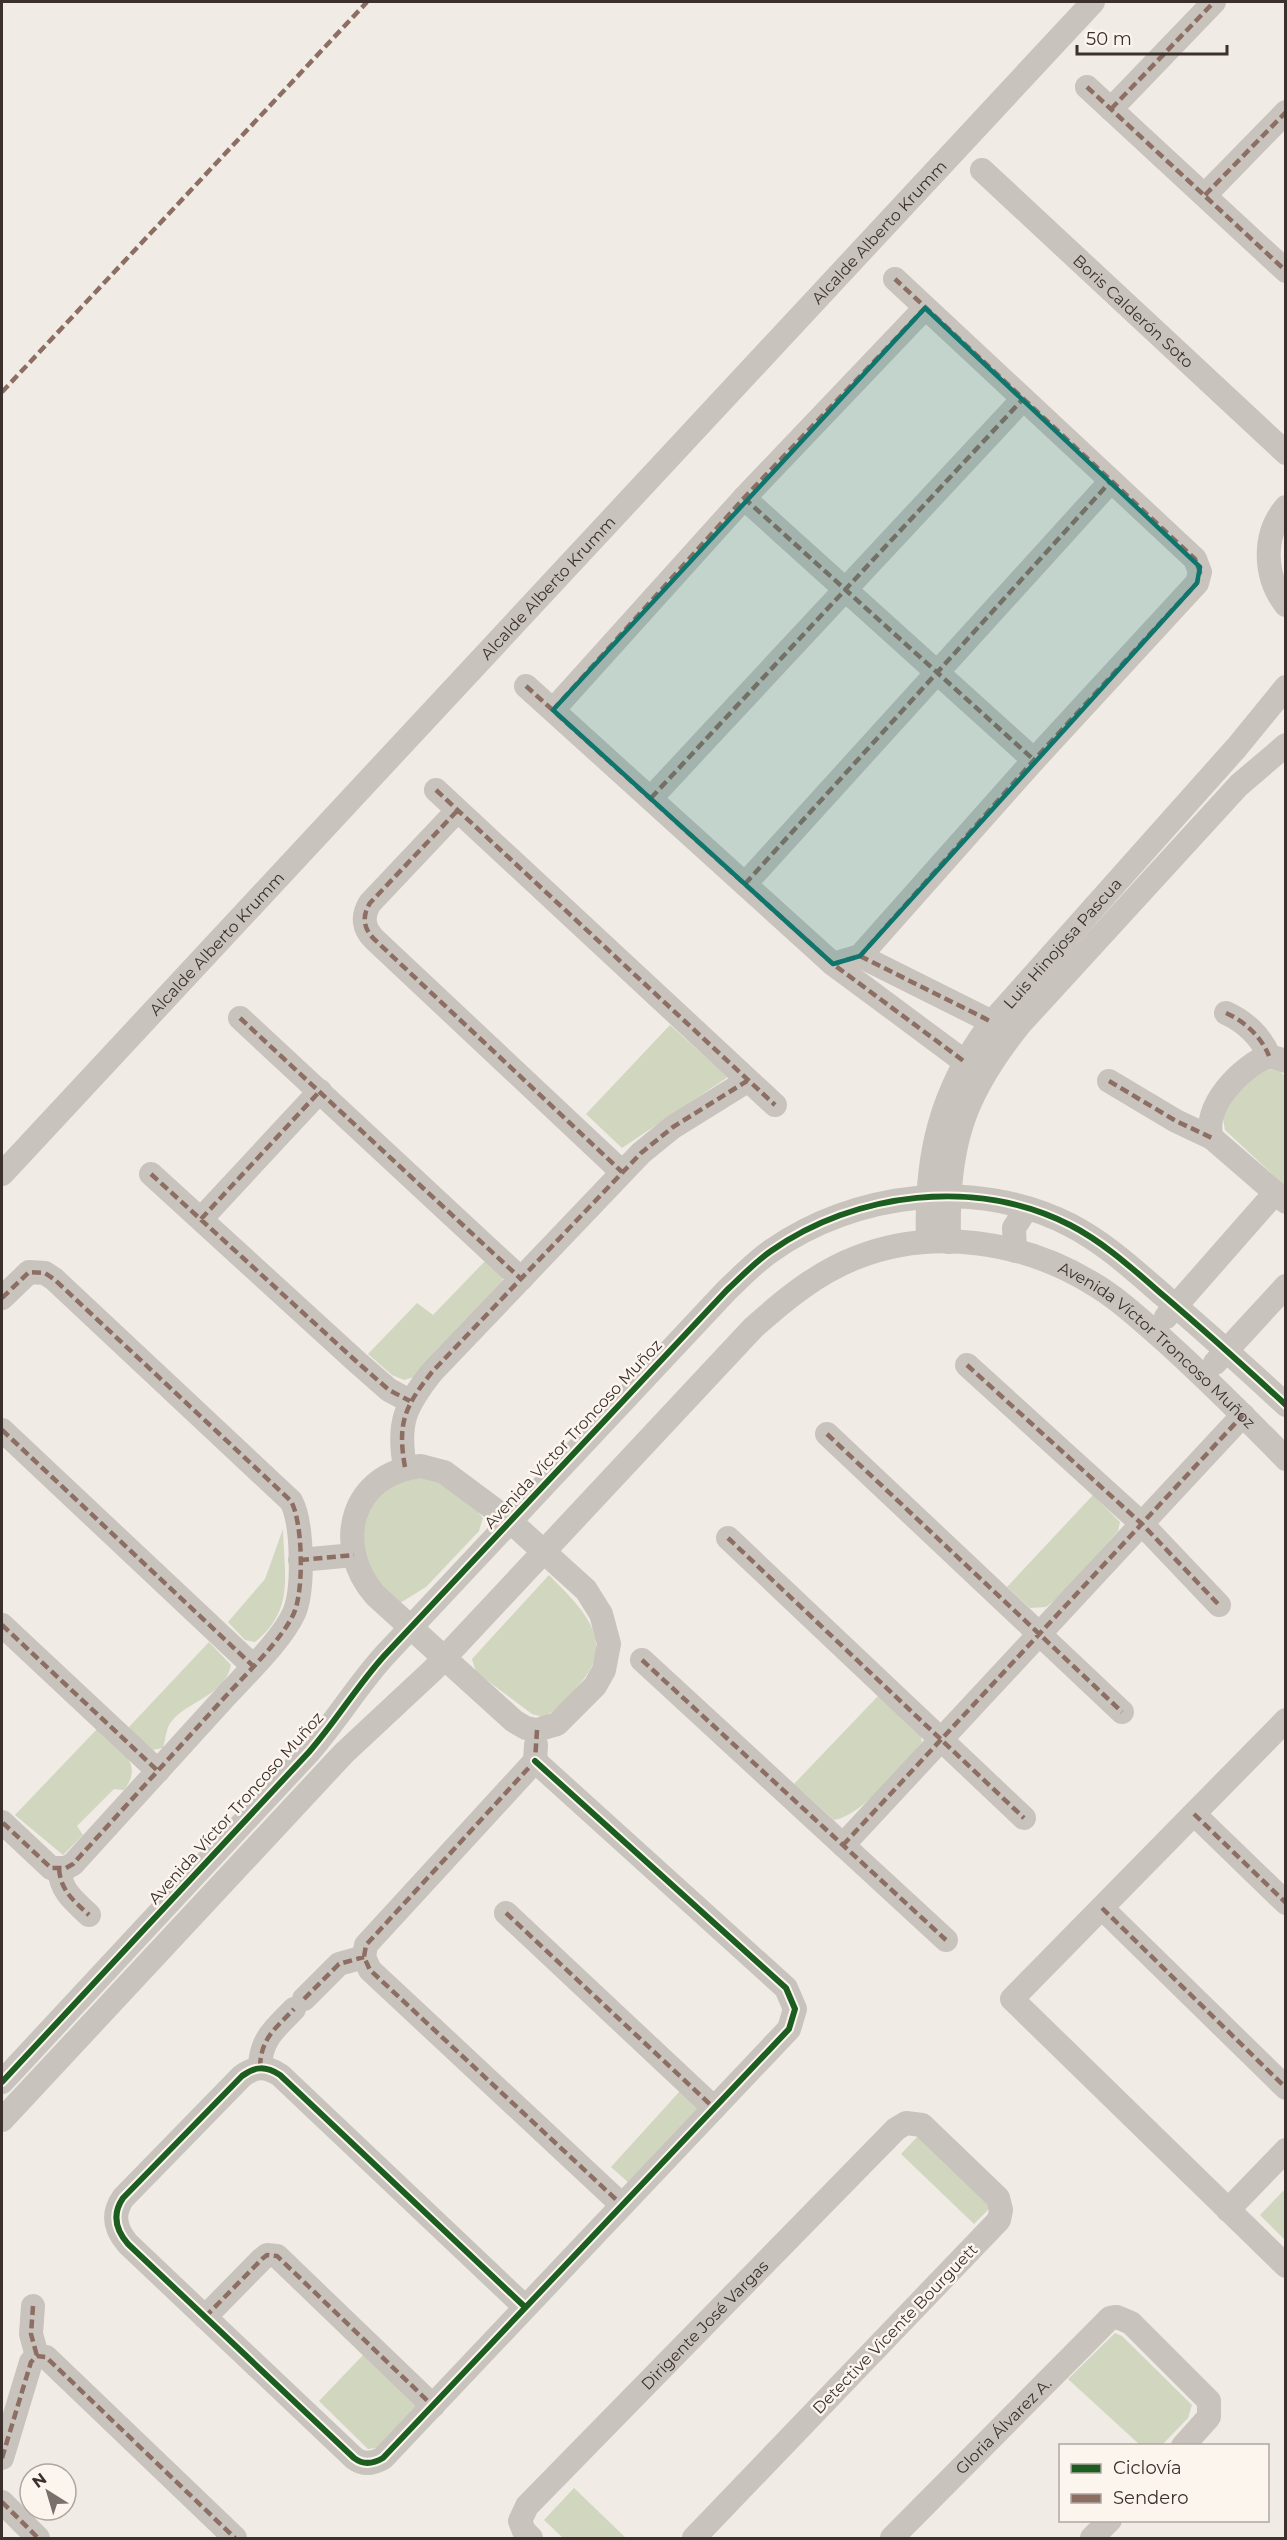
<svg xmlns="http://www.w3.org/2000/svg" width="1287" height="2540" viewBox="0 0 1287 2540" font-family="Montserrat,sans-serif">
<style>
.green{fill:#d1d6bf}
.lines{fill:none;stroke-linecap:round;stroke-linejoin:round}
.minor{stroke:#c9c3be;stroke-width:24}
.quiet{stroke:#8d6e63;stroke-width:4.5;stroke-dasharray:9 4.5;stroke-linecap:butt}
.cycleway-casing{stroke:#fbf5ee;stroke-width:10}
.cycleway{stroke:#1b5e20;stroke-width:6}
.marked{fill:#0f766e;fill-opacity:0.2;stroke:#0f766e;stroke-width:4.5;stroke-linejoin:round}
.labels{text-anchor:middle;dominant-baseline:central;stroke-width:5;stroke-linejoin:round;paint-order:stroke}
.street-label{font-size:16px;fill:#3b302b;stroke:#fbf5ee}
</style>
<rect width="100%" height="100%" fill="#f0ebe5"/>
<!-- green -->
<path class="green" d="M 670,1025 L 728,1077 L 622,1148 L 586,1114 Z
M 1268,1069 L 1280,1071 L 1285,1076 L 1285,1186 L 1225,1130 L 1222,1113 L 1255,1071 Z
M 486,1260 L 503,1277 L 502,1285 L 414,1377 L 404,1380 L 392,1375 L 368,1354 L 417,1303 L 433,1315 Z
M 413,1475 C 443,1481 464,1493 483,1518 L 479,1531 L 426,1587 L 400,1603 C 387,1592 371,1578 365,1561 C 358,1539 363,1508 380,1492 C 389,1485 403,1480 413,1475 Z
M 1093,1495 L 1120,1522 L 1118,1531 L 1060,1596 L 1046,1607 L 1030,1608 L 1007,1587 Z
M 283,1529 C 284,1575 295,1610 255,1642 L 245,1640 L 228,1622 L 265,1579 Z
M 549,1575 C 582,1609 620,1642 577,1687 C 567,1698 557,1710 543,1717 L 532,1714 L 476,1672 L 472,1659 Z
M 209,1642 L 231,1665 C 225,1697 184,1701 169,1725 C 166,1731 165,1742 163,1748 L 152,1750 L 128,1728 Z
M 878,1696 L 920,1733 L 922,1742 C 904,1765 863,1815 834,1820 L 794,1784 Z
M 97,1729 C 117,1748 146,1762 124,1790 L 114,1789 L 77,1826 L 83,1835 L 63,1855 L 15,1815 Z
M 680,2091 L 699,2109 L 630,2184 L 611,2167 Z
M 918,2136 L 992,2206 L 974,2224 L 901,2154 Z
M 1285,2189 L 1285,2240 L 1260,2215 Z
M 1115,2333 L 1122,2336 L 1192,2405 L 1188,2418 L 1162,2445 L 1140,2445 L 1068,2379 Z
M 365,2353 L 421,2408 L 382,2447 L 368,2449 L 319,2401 Z
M 574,2488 L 626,2538 L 563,2538 L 544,2520 Z"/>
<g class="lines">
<!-- minor -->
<g class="minor">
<path d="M 1087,87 L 1286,271"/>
<path d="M 1111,109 L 1214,2"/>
<path id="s1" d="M 982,170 L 1286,453"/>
<path d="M 1205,195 L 1286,112"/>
<path d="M 744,498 L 1034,760"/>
<path d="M 1286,507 C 1262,535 1264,577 1286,605"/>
<path d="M 526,686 L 833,964 L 965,1062"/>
<path d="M 553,710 L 744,498 L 925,308"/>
<path d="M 436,790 L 775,1105"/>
<path d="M 651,798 L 1023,399"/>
<path d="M 457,811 L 370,903 C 362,916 363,928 374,939 L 622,1172"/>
<path d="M 745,884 L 1111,481"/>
<path d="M 860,956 L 992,1022"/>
<path d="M 833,964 L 860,956 L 1034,760 L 1197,583 L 1200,572 L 1195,559 L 895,279"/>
<path d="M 1226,1013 C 1244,1021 1261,1036 1269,1056"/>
<path d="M 240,1018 L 521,1279"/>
<path d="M 1286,1061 L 1269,1056 C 1242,1065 1201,1108 1212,1138 L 1286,1202"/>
<path d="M 1109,1081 L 1176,1121 L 1212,1138"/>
<path id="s2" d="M 2,1174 L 1093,2"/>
<path d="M 151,1174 L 357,1362 L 389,1390 L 410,1401"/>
<path d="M 201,1219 L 320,1091"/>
<path id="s3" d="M 928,1241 C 925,1157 940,1090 992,1022 L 1237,747 L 1286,687"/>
<path d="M 949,1242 C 947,1146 961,1097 1021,1023 L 1239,785 L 1286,745"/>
<path d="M 1015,1251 L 1014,1228 L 1026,1209"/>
<path d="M 2,1298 L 29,1272 L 45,1273 L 54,1279 L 291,1501 C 303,1523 304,1590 294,1613 C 282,1640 244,1676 224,1698 C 174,1753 123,1809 73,1864 L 66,1868 L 51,1868 L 2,1822"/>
<path d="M 1166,1317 L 1275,1193"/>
<path d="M 1215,1363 L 1286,1286"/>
<path d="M 967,1365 L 1142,1524 L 1219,1605"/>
<path d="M 2,1430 L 253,1666"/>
<path d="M 827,1434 L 1122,1712"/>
<path d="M 421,1466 L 444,1472 L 510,1521 L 586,1590 L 601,1614 L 609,1644 L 604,1670 L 595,1686 L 557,1724 L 537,1730 L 526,1728 L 514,1721 L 375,1595 C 332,1545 351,1473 421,1466 Z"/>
<path d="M 405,1467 C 397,1423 405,1406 432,1372 L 641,1153 L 673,1127 L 747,1081"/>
<path d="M 728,1538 L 1024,1818"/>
<path d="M 300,1560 L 354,1555"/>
<path d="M 2,1625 L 158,1771"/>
<path d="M 642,1660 L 946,1940"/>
<path d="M 1286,1720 L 1012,1999 L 1286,2266"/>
<path d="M 536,1745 L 535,1761 L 366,1945 L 364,1957 L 370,1970 L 622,2205"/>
<path d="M 1194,1814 L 1286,1903"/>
<path d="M 843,1845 L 1243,1415"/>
<path d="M 59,1869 C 61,1891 73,1900 89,1915"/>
<path d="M 1102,1908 L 1286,2088"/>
<path d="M 506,1913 L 714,2108"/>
<path d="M 304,1999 L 339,1964 L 364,1957"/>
<path d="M 260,2067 C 261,2038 275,2029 294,2009"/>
<path d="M 2,2082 L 309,1752 C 336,1721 357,1686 384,1656 L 727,1290 C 741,1277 755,1262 771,1251 C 855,1192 976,1177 1070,1225 C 1105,1243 1134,1270 1164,1296 C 1205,1331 1246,1368 1286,1405"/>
<path id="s4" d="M 2,2120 L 344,1753 L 433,1670 L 753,1328 C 784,1300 818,1272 858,1257 C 933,1228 1022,1241 1090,1282 C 1118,1298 1141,1320 1165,1341 C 1207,1379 1246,1418 1286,1459"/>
<path d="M 1228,2210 L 1286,2150"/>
<path d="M 33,2306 L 31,2334 L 37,2356"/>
<path d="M 525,2307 L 280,2075 C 266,2066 255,2066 242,2076 L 123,2198 C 112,2214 115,2229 128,2244 L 354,2458 C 363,2465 373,2464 383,2458 L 789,2029 L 795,2009 L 786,1988 L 535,1761"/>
<path d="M 205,2317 L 262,2259 L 267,2255 L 277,2256 L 433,2406"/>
<path d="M 2,2458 L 31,2362 L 37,2356 L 46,2357 L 235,2538"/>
<path d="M 2,2502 L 38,2538"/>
<path id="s5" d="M 531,2538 L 524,2531 L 520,2521 L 527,2506 L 896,2129 L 906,2123 L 922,2125 L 998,2198 L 1001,2210 L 999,2220 L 694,2538"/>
<path id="s6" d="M 892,2538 L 1110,2318 L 1117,2317 L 1131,2323 L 1209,2401 L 1209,2417 L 1183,2446"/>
<path d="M 1092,2538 L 1110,2520"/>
</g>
<!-- quiet -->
<path class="quiet" d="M 1087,87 L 1286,271
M 1111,109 L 1214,2
M 1205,195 L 1286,112
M 2,392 L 367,2
M 744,498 L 1034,760
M 526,686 L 833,964 L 965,1062
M 553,710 L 744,498 L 925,308
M 436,790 L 775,1105
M 651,798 L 1023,399
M 457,811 L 370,903 C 362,916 363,928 374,939 L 622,1172
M 745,884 L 1111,481
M 860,956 L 992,1022
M 833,964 L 860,956 L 1034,760 L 1197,583 L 1200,572 L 1195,559 L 895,279
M 1226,1013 C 1244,1021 1261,1036 1269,1056
M 240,1018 L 521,1279
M 1109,1081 L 1176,1121 L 1212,1138
M 151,1174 L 357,1362 L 389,1390 L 410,1401
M 201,1219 L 320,1091
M 2,1298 L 29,1272 L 45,1273 L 54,1279 L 291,1501 C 303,1523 304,1590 294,1613 C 282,1640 244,1676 224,1698 C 174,1753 123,1809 73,1864 L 66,1868 L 51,1868 L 2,1822
M 967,1365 L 1142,1524 L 1219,1605
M 2,1430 L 253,1666
M 827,1434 L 1122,1712
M 405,1467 C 397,1423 405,1406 432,1372 L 641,1153 L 673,1127 L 747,1081
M 728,1538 L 1024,1818
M 300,1560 L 354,1555
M 2,1625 L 158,1771
M 642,1660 L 946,1940
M 537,1730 L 535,1761 L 366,1945 L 364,1957 L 370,1970 L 622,2205
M 1194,1814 L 1286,1903
M 843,1845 L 1243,1415
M 59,1869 C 61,1891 73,1900 89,1915
M 1102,1908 L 1286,2088
M 506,1913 L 714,2108
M 304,1999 L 339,1964 L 364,1957
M 260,2067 C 261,2038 275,2029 294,2009
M 33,2306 L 31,2334 L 37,2356
M 205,2317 L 262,2259 L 267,2255 L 277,2256 L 433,2406
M 2,2458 L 31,2362 L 37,2356 L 46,2357 L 235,2538
M 2,2502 L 38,2538"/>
<!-- cycleway casing -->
<g class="cycleway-casing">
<path id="cycleway" d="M 2,2082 L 309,1752 C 336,1721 357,1686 384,1656 L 727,1290 C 741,1277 755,1262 771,1251 C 855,1192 976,1177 1070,1225 C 1105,1243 1134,1270 1164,1296 C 1205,1331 1246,1368 1286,1405
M 525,2307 L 280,2075 C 266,2066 255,2066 242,2076 L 123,2198 C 112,2214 115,2229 128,2244 L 354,2458 C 363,2465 373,2464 383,2458 L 789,2029 L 795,2009 L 786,1988 L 535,1761"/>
</g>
<!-- cycleway -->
<use href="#cycleway" class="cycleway"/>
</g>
<!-- marked area -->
<path class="marked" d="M 925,308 L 1200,567 L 1197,583 L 860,956 L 833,964 L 553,710 Z"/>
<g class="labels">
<!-- street labels -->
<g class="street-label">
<text stroke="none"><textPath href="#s2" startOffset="1287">Alcalde Alberto Krumm</textPath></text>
<text stroke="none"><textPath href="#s1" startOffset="207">Boris Calderón Soto</textPath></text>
<text stroke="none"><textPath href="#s2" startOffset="801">Alcalde Alberto Krumm</textPath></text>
<text stroke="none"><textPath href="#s3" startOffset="339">Luis Hinojosa Pascua</textPath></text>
<text stroke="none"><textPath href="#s2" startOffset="315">Alcalde Alberto Krumm</textPath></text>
<text stroke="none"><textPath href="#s4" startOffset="1552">Avenida Víctor Troncoso Muñoz</textPath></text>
<text transform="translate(573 1434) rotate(-47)">Avenida Víctor Troncoso Muñoz</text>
<text transform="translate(236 1808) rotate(-48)">Avenida Víctor Troncoso Muñoz</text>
<text stroke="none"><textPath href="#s5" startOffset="291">Dirigente José Vargas</textPath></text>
<text transform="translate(895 2329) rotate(-46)">Detective Vicente Bourguett</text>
<text stroke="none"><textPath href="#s6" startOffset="158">Gloria Álvarez A.</textPath></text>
</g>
</g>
<!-- border -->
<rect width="1287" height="2540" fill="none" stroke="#3b302b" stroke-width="6"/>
<!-- legend -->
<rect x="1059" y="2444" width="210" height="78" fill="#fbf5ee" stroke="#aea6a0" stroke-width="1.5"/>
<rect x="1071" y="2464" width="30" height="9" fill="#1b5e20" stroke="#aea6a0" stroke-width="1.5"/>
<text x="1113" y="2474" font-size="18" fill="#3b302b">Ciclovía</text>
<rect x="1071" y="2494" width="30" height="9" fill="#8d6e63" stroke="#aea6a0" stroke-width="1.5"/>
<text x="1113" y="2504" font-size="18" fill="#3b302b">Sendero</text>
<!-- north arrow -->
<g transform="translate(48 2492) rotate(323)"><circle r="28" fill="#fbf5ee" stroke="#aea6a0" stroke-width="1.5"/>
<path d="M0-4.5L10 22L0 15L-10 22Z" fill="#7a716c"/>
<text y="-9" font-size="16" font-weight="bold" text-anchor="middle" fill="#3b302b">N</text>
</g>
<!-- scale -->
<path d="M1077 45v9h150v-9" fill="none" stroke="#3b302b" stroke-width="3"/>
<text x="1086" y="45" font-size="18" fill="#3b302b" stroke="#fbf5ee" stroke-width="4.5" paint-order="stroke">50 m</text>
</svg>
